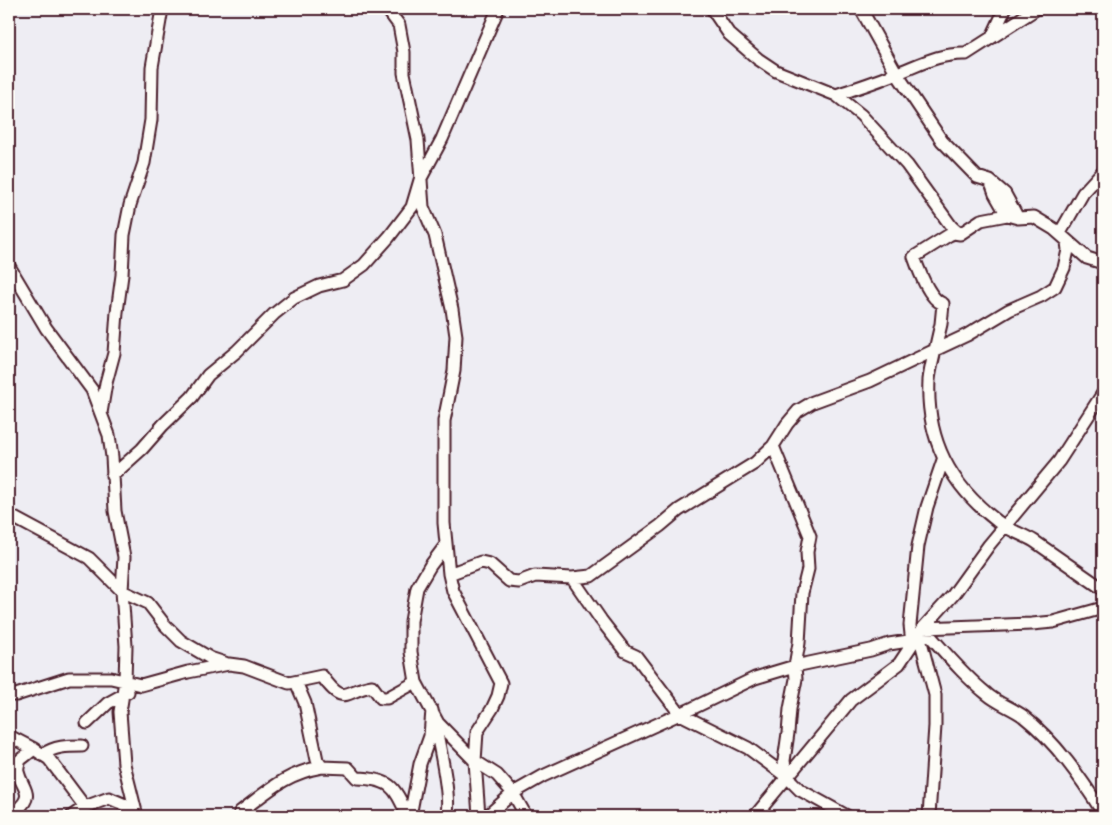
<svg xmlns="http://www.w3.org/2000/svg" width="1112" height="825" viewBox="0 0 1112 825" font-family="'Architects Daughter',sans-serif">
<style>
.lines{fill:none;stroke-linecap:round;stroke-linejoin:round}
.street-casing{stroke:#4a1f2b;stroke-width:15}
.street{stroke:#fdfcf7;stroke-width:11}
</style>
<rect width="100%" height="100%" fill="#eeedf3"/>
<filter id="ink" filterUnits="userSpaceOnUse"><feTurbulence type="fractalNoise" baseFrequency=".02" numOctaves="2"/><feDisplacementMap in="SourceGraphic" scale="10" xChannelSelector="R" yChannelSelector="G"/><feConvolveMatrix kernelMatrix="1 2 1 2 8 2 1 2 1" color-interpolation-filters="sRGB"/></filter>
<g filter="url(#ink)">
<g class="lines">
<!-- street casing -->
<g class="street-casing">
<path id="street" d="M 387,9 L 399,25 L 404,52 L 404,73 L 418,140 L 423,207 L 435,235 L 452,309 L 456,336 L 454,371 L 444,421 L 444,523 L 449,574 L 453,591 L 501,683 L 498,696 L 492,709 L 477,732 L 475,761 L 479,816
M 712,9 L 729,34 L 758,59 L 776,71 L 836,95 L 861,115 L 907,165 L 951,226 L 960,234
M 861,9 L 897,74 L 942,141 L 977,177 L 990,181 L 1005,194 L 1018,218
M 992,37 L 1005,9
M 836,95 C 856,88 876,82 895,74 C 919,65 940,53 966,54 L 1036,9
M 991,183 L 995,194 L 1007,215
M 1060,233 L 1083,193 L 1103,171
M 1067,242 L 1068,250 L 1064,268 L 1055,287 L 1041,296 L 1009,310 L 967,335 L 935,350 L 941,324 L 943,304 C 929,299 919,271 914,257 L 949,235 L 954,233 L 960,234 L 981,220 L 1007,215 L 1018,218 L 1034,217 L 1054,229 L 1087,258 L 1103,263
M 9,266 L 46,328 L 92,390 L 109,435 L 112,457 L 115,511 L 124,557 L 122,591 L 126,646 L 125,681 L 120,712 L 124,764 L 137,816
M 935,350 C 933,359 930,370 929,380 C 926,440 950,485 997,521 C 1008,530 1022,534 1034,541 C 1057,557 1080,573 1103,589
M 101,413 L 106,383 L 114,353 L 117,312 L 122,275 L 124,235 L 130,205 L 144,163 L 151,120 L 152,67 L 162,9
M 773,446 L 810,536 L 807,552 L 808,569 L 802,593 L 799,643 L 795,666 L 796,679 L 790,709 L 788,733 L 784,761 L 787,777 L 800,790 L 847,816
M 112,476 L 142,449 L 163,425 L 192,397 L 208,375 L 237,351 L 274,314 L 294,298 L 319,286 L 343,280 L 364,265 L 389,237 L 412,207 L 420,180 L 442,139 L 498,9
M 9,515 L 89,558 L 122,591 L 148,603 L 165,625 L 181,641 L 210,658 L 225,663
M 445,546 L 430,566 L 417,588 L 411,621 L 411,652 L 416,682 L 438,723 L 475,761 L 497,775 L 513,793 L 526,816
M 449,574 L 481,562 L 490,564 L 509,581 L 519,582 L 535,576 L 572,578 L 591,576 L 660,526 L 679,510 L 755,463 L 773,446 L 787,424 L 798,411 L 813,402 L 870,381 L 935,350
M 572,578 L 601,620 L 625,651 L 636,656 L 680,714 L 748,748 L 787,777
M 923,628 C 943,650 963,675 987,694 C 997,703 1012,708 1023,716 C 1056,742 1081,778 1103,813
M 912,644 L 910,625 L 918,546 L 927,507 L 943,460
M 296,682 L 305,703 L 317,760 L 322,767 L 348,768 L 357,778 C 392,779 394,787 408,816
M 9,695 L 16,695 L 69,678 L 111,678 L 141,685 L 188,672 L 229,664 L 244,666 L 289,683 L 322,676 C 345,708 345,690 372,686 L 381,698 L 387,698 L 416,682
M 87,723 L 108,703 L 128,692
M 9,736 L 34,749 L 49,759 L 85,807 L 109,798 L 123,804 L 134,816
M 42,755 C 55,746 67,746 82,746
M 240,812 C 268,791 286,773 322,767
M 18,816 L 18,809 C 35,794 22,789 18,772 C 17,768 19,764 20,760 L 34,749
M 72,816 L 85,807
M 410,816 L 420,764 L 430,736 L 432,710 C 436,731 453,800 446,816
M 487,816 L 513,793 L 543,776 L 693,708 L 755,678 L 795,666 L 871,650 L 889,644 L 915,640
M 755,816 L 851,700 L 899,664 L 923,628 L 953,595 L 989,545 L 1059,461 L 1103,393
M 929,816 L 935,726 L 935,695 L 921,642 L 923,628 L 1032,624 L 1053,622 L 1103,608"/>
</g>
<!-- street -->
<use href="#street" class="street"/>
</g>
</g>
<!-- margin -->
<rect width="1112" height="825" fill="none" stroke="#fdfcf7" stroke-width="30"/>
<rect x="15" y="15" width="1082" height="795" fill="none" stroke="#4a1f2b" stroke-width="2" filter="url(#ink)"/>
</svg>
